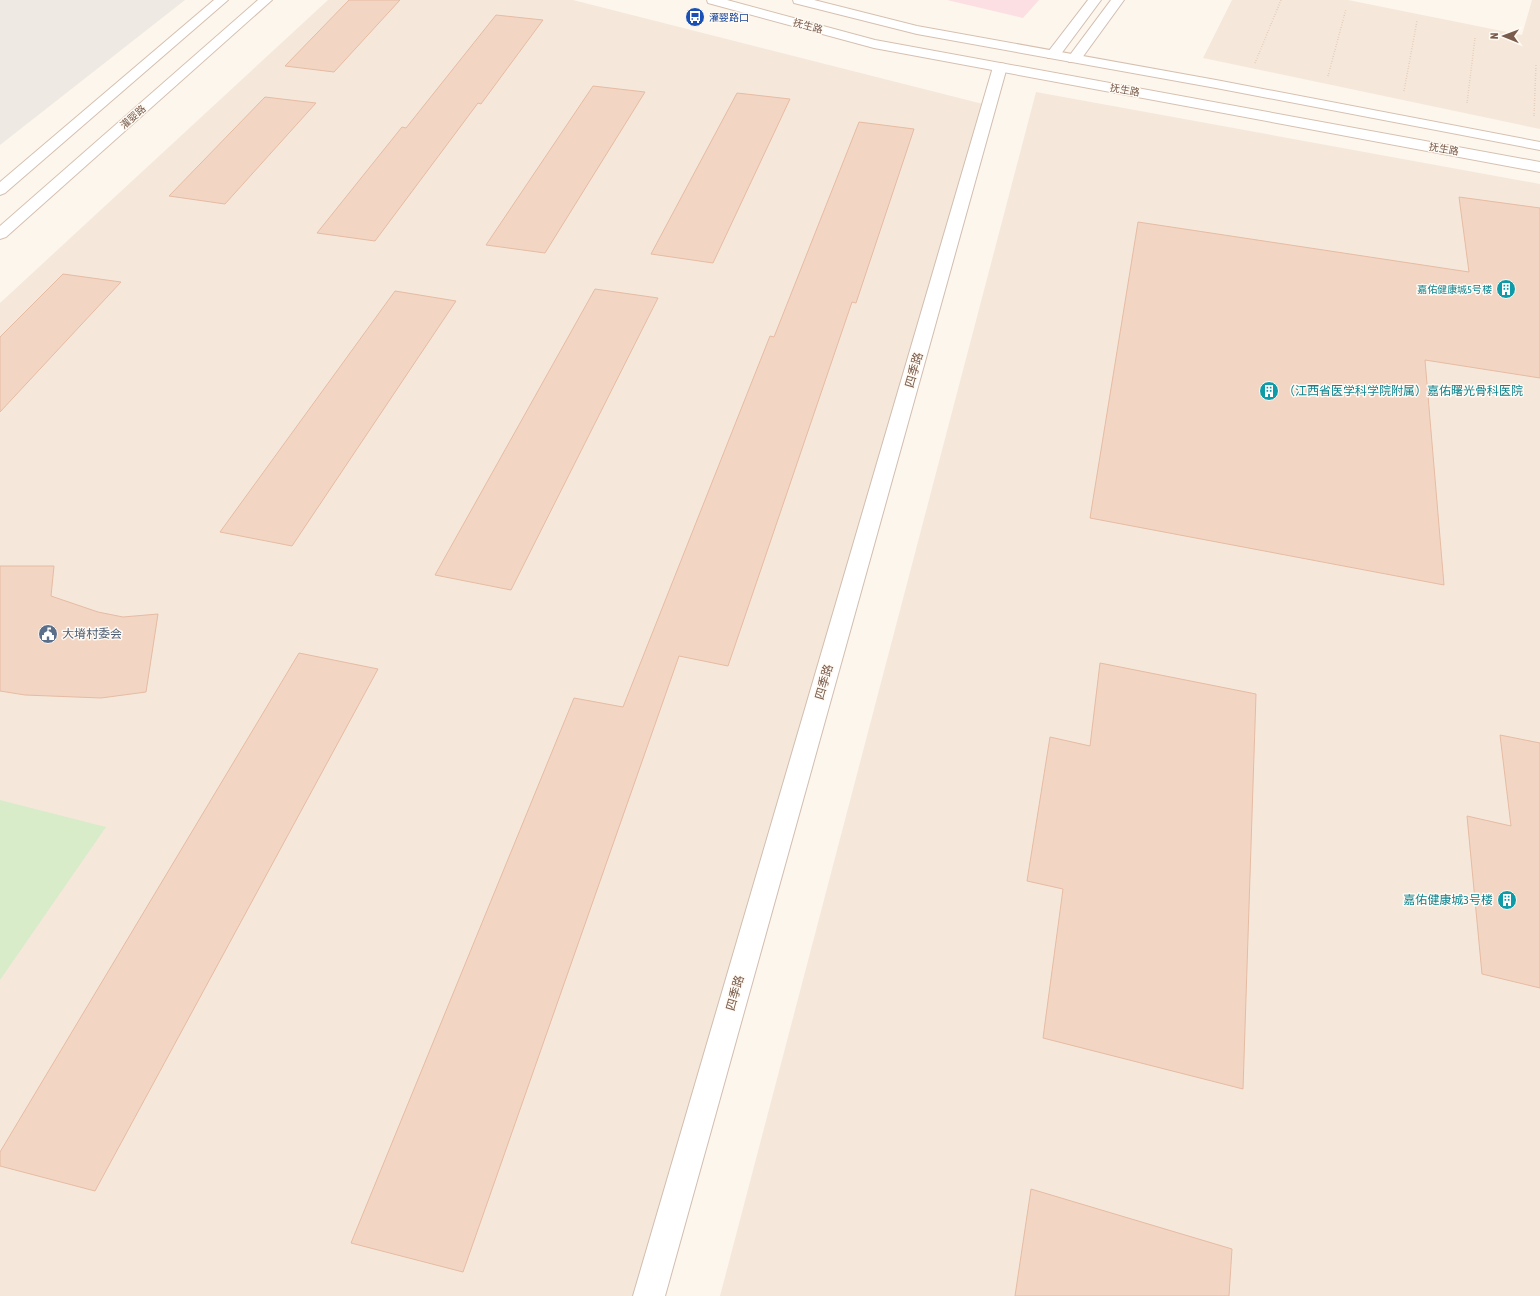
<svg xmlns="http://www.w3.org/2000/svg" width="1540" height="1296" viewBox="0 0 1540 1296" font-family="'Asap Condensed','Noto Sans SC',sans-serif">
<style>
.residential{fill:#f5e8da}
.industrial{fill:#efe9e4}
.medical{fill:#fbdfe3}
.green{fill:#d8ecc9}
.building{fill:#f3d5c3;stroke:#e6bba3}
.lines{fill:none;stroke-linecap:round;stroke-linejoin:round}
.minor-casing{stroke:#d1beb0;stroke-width:2}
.secondary-casing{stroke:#d6c0b0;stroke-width:2}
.path{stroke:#d9b8a5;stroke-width:1.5;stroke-dasharray:0.5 2;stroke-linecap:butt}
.minor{fill:#fff;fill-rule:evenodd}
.secondary{fill:#fff;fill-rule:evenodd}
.labels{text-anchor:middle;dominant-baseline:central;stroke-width:3;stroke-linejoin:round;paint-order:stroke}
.far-transit-label{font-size:10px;fill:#164399;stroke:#fffaf3;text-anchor:start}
.far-street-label{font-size:10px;fill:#7a5c4d;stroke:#fffaf3}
.far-culture-label{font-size:10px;fill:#0d838f;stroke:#fffaf3;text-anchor:end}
.street-label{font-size:12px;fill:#7a5c4d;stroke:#fffaf3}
.culture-label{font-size:12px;fill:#0d838f;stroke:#fffaf3;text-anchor:start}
.service-label{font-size:12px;fill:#4e5e75;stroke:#fffaf3;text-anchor:start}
</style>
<rect width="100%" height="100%" fill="#fdf6ec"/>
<!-- residential -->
<path class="residential" d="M 328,0 L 573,0 L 983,104 L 633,1296 L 0,1296 L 0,303 Z
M 1232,0 L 1348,0 L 1522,35 L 1532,0 L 1540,0 L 1540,129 L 1203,58 Z
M 1036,92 L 1540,184 L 1540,1296 L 720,1296 Z"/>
<!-- industrial -->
<path class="industrial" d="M 0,0 L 185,0 L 0,145 Z"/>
<!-- medical -->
<path class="medical" d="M 947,0 L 1039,0 L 1023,18 Z"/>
<!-- green -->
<path class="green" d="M 0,800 L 106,827 L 0,980 Z"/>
<!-- building -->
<path class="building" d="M 349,0 L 400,0 L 334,72 L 285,66 Z
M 496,15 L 543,20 L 481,104 L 478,103 L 375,241 L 317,233 L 402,127 L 406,128 Z
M 593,86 L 645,92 L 545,253 L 486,245 Z
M 737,93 L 790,99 L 713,263 L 651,254 Z
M 265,97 L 316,103 L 225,204 L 169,196 Z
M 859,122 L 914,129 L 856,303 L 852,302 L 728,666 L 679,656 L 463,1272 L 351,1243 L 574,698 L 623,707 L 770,336 L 774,337 Z
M 1459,197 L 1540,208 L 1540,378 L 1425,360 L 1444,585 L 1090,518 L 1138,222 L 1469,272 Z
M 63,274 L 121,282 L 0,412 L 0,337 Z
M 595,289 L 658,298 L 511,590 L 435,575 Z
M 395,291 L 456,301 L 292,546 L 220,532 Z
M 0,566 L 54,566 L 51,596 L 98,612 L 123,617 L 158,614 L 146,692 L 101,698 L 25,695 L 0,691 Z
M 299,653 L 378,669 L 95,1191 L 0,1166 L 0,1152 Z
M 1100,663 L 1256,694 L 1243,1089 L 1043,1038 L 1063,889 L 1027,881 L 1050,737 L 1090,746 Z
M 1500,735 L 1540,743 L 1540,988 L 1482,974 L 1467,816 L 1511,826 Z
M 1031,1189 L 1232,1249 L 1229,1296 L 1015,1296 Z"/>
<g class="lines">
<!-- minor casing -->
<g class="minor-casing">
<path id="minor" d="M 1088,0 L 1101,0 L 1058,58 L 1048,58 L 1046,55 L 1048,52 Z
M 1111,0 L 1124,0 L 1079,62 L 1069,62 L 1067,59 Z
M 1000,63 L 1005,64 L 1007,67 L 665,1296 L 633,1296 L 993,67 L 995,64 Z"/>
</g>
<!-- secondary casing -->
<g class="secondary-casing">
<path id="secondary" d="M 214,0 L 228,0 L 5,193 L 0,195 L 0,182 Z
M 258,0 L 272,0 L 6,237 L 0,239 L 0,226 Z
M 707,0 L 727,0 L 875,40 L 1540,162 L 1540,172 L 874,48 L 708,3 Z
M 793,0 L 814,0 L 917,26 L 1216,80 L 1540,142 L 1540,150 L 1216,88 L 917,34 L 794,3 Z"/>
</g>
<!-- path -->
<path class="path" d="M 1255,63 L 1281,0
M 1328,76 L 1346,9
M 1404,91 L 1417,21
M 1467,103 L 1475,38
M 1534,116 L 1536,65"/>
<!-- minor -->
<use href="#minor" class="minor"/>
<!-- secondary -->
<use href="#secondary" class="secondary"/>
</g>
<!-- icons -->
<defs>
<g id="bus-disc" transform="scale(1)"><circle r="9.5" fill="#1a4fb4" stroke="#fffaf3"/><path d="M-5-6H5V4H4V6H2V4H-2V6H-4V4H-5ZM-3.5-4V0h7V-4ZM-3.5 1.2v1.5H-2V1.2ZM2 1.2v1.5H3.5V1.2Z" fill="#fff"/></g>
<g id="building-disc" transform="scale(1)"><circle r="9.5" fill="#0f9aa8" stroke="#fffaf3"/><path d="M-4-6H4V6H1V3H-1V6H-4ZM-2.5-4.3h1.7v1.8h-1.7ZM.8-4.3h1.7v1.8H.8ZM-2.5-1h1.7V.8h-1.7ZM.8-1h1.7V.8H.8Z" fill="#fff"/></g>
<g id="civic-disc" transform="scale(1)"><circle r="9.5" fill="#5c6f8a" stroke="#fffaf3"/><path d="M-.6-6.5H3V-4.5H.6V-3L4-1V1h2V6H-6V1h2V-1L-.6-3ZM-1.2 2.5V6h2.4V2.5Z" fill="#fff"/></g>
</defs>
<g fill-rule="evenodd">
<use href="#bus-disc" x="695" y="17"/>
<use href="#building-disc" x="1506" y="289"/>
<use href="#building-disc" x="1269" y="391"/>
<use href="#civic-disc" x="48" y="634"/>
<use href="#building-disc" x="1507" y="900"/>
</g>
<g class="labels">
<!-- far-transit labels -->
<g class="far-transit-label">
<text x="709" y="17">灌婴路口</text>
</g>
<!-- far-street labels -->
<g class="far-street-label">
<text transform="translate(808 26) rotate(15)">抚生路</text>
<text transform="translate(1125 90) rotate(10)">抚生路</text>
<text transform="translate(133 117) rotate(-41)">灌婴路</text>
<text transform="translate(1444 149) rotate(10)">抚生路</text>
</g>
<!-- far-culture labels -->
<g class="far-culture-label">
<text x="1492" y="289">嘉佑健康城5号楼</text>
</g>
<!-- street labels -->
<g class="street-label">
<text transform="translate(914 370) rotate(-74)">四季路</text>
<text transform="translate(824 682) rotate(-74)">四季路</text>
<text transform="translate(735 993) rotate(-74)">四季路</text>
</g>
<!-- culture labels -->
<g class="culture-label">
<text x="1283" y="391">（江西省医学科学院附属）嘉佑曙光骨科医院</text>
<text x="1493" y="900" text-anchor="end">嘉佑健康城3号楼</text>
</g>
<!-- service labels -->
<g class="service-label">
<text x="62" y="634">大塉村委会</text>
</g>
</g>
<!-- north arrow -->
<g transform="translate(1504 36) rotate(271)" stroke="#fffaf3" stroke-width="3" paint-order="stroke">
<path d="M0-3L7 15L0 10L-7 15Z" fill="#7a5c4d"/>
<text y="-6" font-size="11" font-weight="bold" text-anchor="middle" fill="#7a5c4d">N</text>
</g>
</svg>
